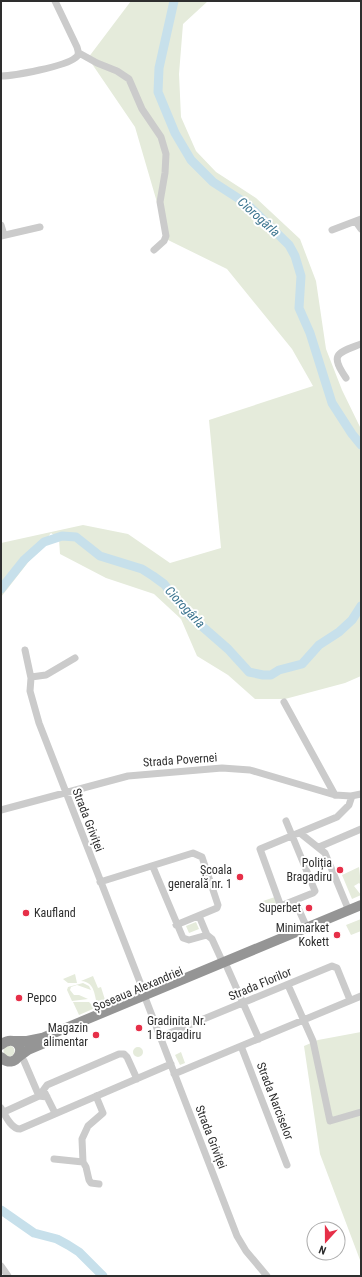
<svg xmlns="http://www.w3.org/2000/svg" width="362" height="1277" viewBox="0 0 362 1277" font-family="'Roboto Condensed',sans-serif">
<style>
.green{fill:#e5ebdb}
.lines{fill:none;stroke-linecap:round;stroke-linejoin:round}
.river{stroke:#c7e0eb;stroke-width:9}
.minor{stroke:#cbcbcb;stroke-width:7}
.highway{stroke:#959595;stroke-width:10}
.poi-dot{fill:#e62f48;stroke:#fff;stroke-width:1.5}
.labels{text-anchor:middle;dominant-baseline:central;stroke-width:4;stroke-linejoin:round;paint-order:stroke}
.street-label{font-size:12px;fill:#2e2e2e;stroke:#fff}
.poi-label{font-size:12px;fill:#2e2e2e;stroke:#fff;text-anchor:end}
.water-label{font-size:13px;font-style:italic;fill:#3c7590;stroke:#fff}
</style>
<rect width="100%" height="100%" fill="#fff"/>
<!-- green -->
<path class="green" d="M 131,1 L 208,1 L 183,24 L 179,74 L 181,117 L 196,151 L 216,172 L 256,198 L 300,239 L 316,281 L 326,349 L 342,390 L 361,429 L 361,676 L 345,683 L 285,699 L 255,699 L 228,675 L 197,656 L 181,619 L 154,594 L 106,578 L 60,554 L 59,539 L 51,533 L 1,597 L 1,543 L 83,525 L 128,534 L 170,563 L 221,548 L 209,420 L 313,386 L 292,349 L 227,269 L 168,240 L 135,127 L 88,58 Z
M 359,867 L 361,885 L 359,883 L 354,886 L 361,895 L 352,899 L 342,875 Z
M 275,897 L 277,904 L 263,909 L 258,907 L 260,902 Z
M 361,919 L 361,931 L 351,935 L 346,925 Z
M 196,922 L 199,929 L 189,933 L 186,926 Z
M 75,974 L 77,983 L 68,983 L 63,979 Z
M 93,976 L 98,988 L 101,987 L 106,1003 L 98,1007 C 94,997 96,982 81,981 Z
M 83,983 L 89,986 L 91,990 L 77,985 L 71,987 L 70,990 L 74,995 L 79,995 L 88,999 L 72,1001 L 67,990 L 68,987 Z
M 73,1002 L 89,1002 L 95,1008 L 79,1015 Z
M 361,1032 L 361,1259 L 360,1260 L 320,1154 L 304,1046 L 318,1040 Z
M3.5 1051a5.5 5.5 0 1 1 11 0a5.5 5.5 0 1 1-11 0Z
M133 1052a5 5 0 1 1 10 0a5 5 0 1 1-10 0Z
M 181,1052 L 185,1063 L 180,1065 L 175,1055 Z"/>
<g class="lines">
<!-- river -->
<path class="river" d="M 174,1 L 159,68 L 158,92 L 175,133 L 191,160 L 213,182 L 247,204 L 289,245 L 295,256 L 301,276 L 299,308 L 310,333 L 332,403 L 352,434 L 361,445
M 1,589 L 24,560 L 44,542 L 62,536 L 76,537 L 100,556 L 142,569 L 153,576 L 164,584 L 188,614 L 228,649 L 249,672 L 263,675 L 271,675 L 279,670 L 302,664 L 319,645 L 339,632 L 352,620 L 361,606
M 1,1210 L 34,1233 L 57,1239 L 68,1245 L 79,1252 L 103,1276"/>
<!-- minor -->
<path class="minor" d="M 79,53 L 97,63 L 117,71 L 129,79 L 142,109 L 161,137 L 166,154 L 165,173 L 160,202 L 166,236 L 164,241 L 154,250
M 1,76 C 14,76 66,66 75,58 C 80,55 78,51 77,47 L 55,1
M 356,222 L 361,229
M 1,225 L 4,235
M 332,230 L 361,219
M 1,236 L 40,227
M 346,378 C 329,353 338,353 361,344
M 25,650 L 31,678 L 30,691 L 39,723 L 145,995
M 31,677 L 46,675 L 75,658
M 284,702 L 335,795
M 1,810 L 128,776 L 222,768 L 250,770 L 335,795 L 351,796 L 361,794
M 286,821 L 315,891 L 313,893 L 283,905 L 280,904 L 260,849 L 337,817 L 349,805 L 352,796
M 300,833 L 325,853 L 349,911
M 319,847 L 361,829
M 153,867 L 183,938 L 189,940 L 207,935
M 100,882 L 193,853 L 202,857 L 218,905 L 217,908 L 176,925
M 295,901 L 307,928
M 199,916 L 207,935
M 207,935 L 212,939 L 223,963
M 227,967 L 259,1039
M 288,985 L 313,1041 L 330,1121 L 361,1112
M 146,1000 L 237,1236 L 246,1251 L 267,1276
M 160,1037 L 332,966 L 337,968 L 350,1000
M 241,1046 L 287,1165
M 24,1061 L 39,1096 L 47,1097
M 174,1074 L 361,996
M 45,1093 L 55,1113
M 96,1096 L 103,1113 L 88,1126 L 82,1139 L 83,1162 L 86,1167 L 89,1180 L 91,1183 L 99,1184
M 1,1108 C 5,1115 11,1129 20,1129 L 171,1064
M 4,1112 L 39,1096 L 47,1085 L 119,1054 L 124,1054 L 127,1057 L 137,1079
M 54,1159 L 83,1162
M 1,1266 L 8,1276"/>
<!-- highway -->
<path class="highway" d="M 13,1041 L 27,1041 L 42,1038 L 361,905
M 1,1045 C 4,1042 8,1040 13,1041 C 29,1046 15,1072 1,1057
M 17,1058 L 28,1050 L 47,1042"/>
</g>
<!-- markers -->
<g class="poi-dot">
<circle cx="340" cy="870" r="4"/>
<circle cx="240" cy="877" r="4"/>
<circle cx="309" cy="908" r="4"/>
<circle cx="26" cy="913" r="4"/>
<circle cx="337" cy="935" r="4"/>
<circle cx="19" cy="998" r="4"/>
<circle cx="139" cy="1028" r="4"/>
<circle cx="96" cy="1035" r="4"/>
</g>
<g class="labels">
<!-- street labels -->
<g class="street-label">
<text transform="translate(180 760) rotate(-4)">Strada Povernei</text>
<text transform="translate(88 820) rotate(69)">Strada Griviței</text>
<text transform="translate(260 984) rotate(-23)">Strada Florilor</text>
<text transform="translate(138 989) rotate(-23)">Șoseaua Alexandriei</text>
<text transform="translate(275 1101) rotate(69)">Strada Narciselor</text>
<text transform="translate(211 1137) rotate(69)">Strada Griviței</text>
</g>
<!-- poi labels -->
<g class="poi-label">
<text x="332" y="863">Poliția<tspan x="332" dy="14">Bragadiru</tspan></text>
<text x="232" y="870">Școala<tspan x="232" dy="14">generală nr. 1</tspan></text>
<text x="301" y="908">Superbet</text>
<text x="34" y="913" text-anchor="start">Kaufland</text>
<text x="329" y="928">Minimarket<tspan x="329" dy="14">Kokett</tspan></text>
<text x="27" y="998" text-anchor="start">Pepco</text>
<text x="147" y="1021" text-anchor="start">Gradinita Nr.<tspan x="147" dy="14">1 Bragadiru</tspan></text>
<text x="88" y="1028">Magazin<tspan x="88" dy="14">alimentar</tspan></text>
</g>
<!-- water labels -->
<g class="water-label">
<text transform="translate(259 217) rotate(42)">Ciorogârla</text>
<text transform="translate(185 607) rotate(47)">Ciorogârla</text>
</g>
</g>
<!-- border -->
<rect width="362" height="1277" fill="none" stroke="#2e2e2e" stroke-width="4"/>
<!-- north arrow -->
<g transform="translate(326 1241) rotate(201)"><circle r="19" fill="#ffffff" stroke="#ababab"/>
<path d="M0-3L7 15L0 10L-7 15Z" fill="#e62f48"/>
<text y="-6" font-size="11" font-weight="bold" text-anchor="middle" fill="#2e2e2e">N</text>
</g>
</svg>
